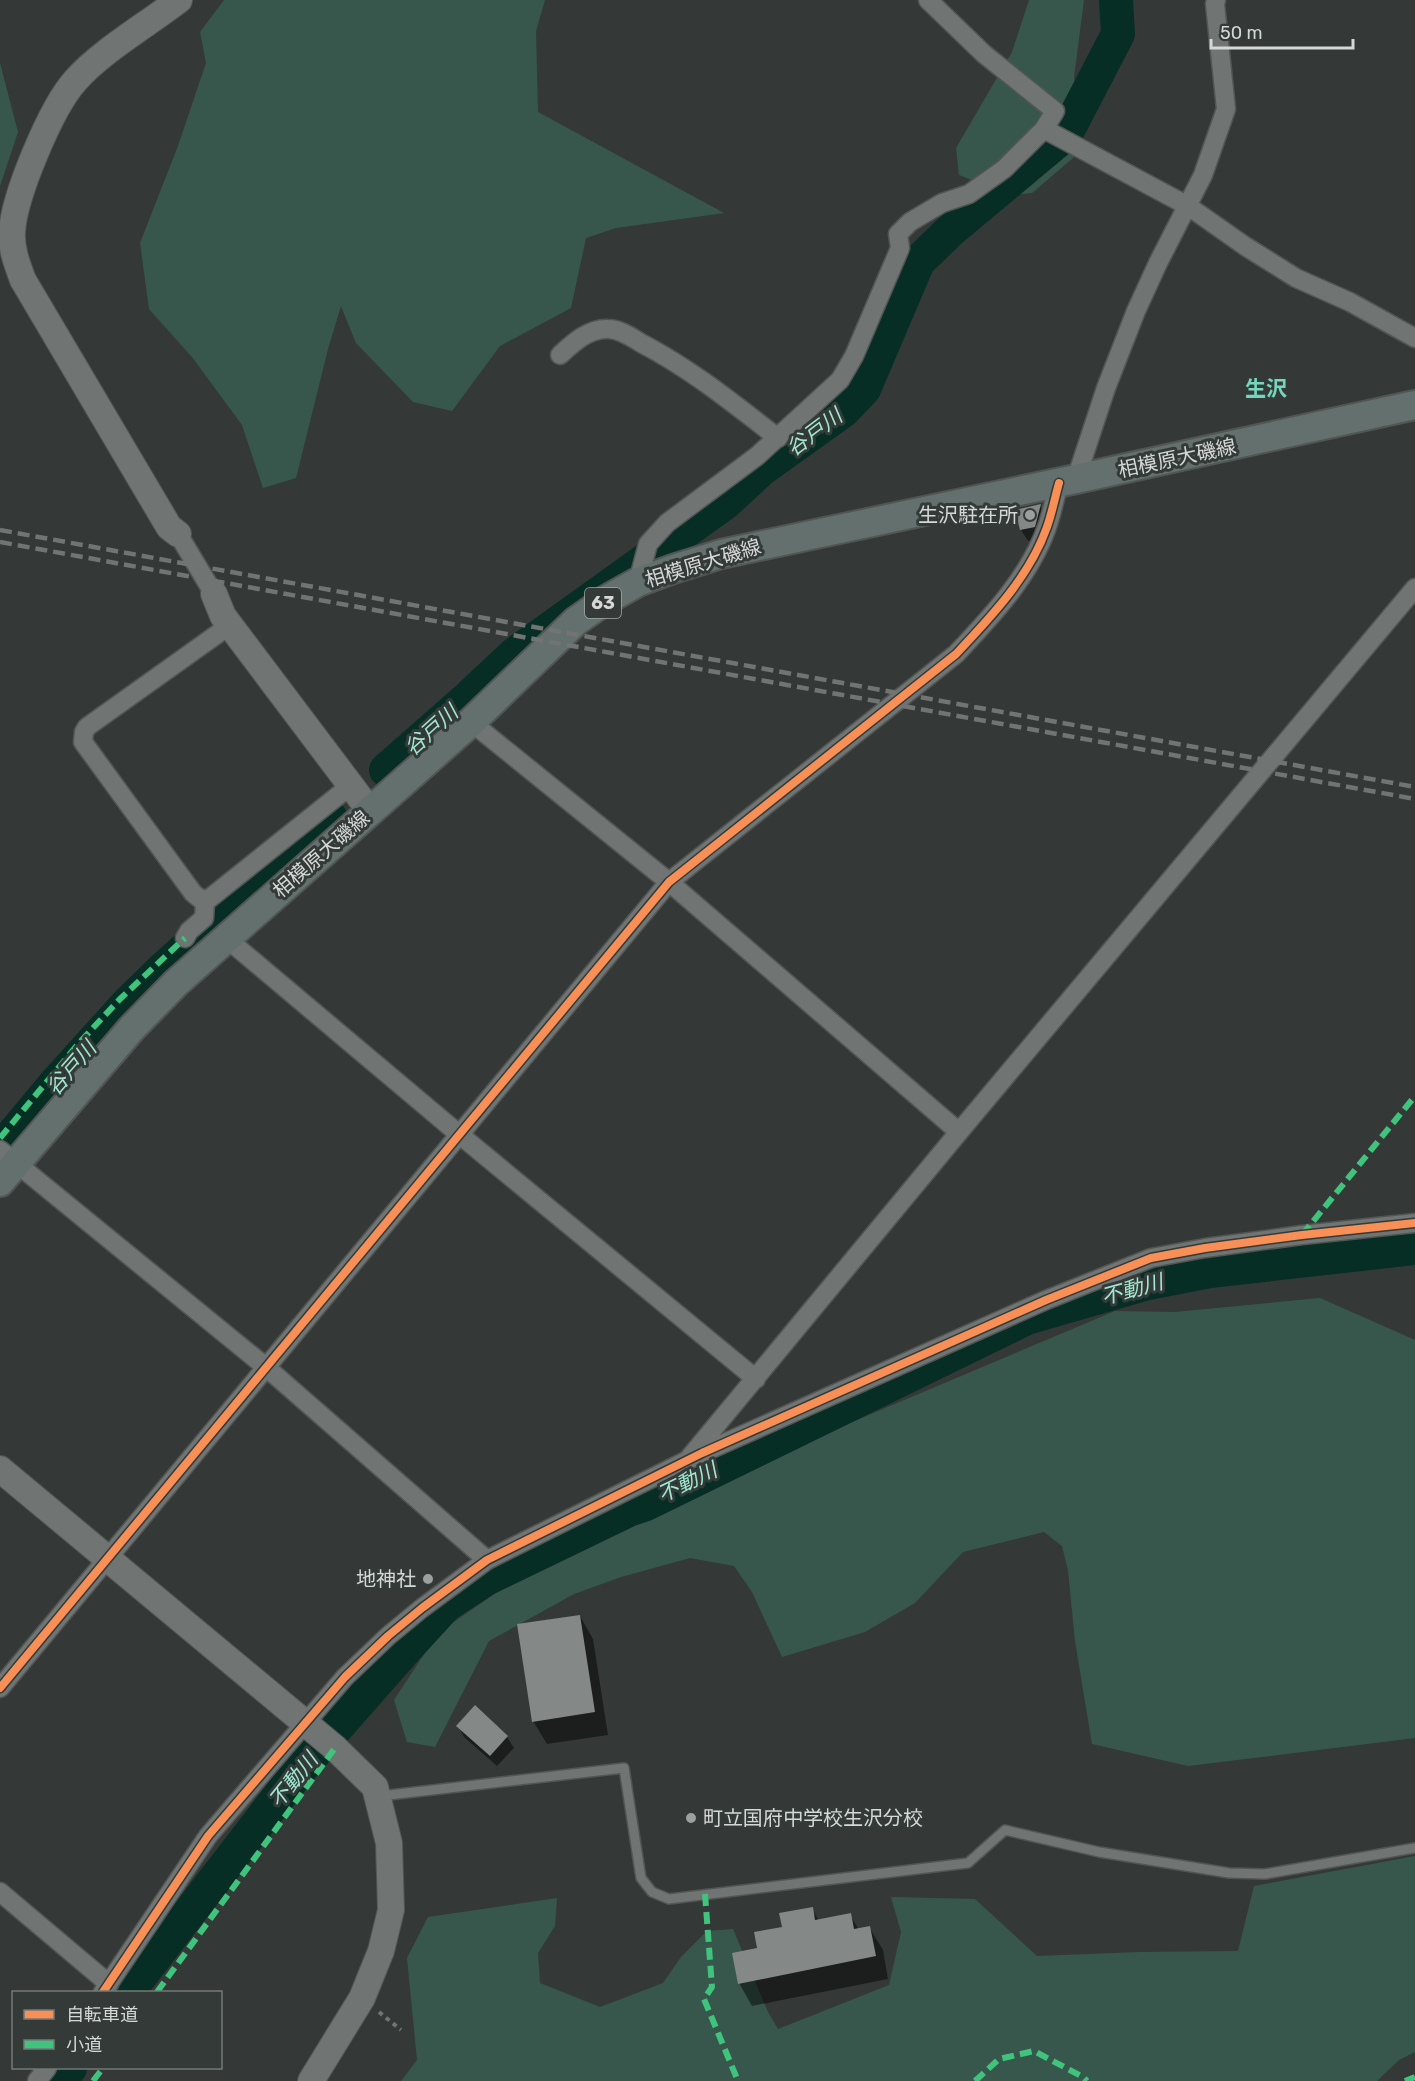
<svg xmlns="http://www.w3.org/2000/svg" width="1415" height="2081" viewBox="0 0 1415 2081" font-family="Rubik,'Noto Sans JP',sans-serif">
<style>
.green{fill:#37574d}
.shadow{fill:#0007}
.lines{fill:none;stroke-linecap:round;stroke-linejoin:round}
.river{stroke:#072e25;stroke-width:34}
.building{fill:#848886}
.lane-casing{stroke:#515553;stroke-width:12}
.street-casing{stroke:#515553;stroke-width:21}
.secondary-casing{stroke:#515553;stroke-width:28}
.primary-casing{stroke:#515553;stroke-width:32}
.path{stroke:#717473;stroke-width:4;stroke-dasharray:4.5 4.5;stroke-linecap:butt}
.lane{stroke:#707472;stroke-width:9}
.street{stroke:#707472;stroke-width:18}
.secondary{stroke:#707472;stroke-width:26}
.primary{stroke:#63706d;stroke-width:28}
.rail{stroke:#717473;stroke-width:4.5;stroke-dasharray:12 6;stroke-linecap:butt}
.quiet{stroke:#40c37c;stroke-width:6;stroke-dasharray:12 6;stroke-linecap:butt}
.cycleway-casing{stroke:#333a37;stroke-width:11}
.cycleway{stroke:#f78f57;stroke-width:8}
.poi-dot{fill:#9ca09f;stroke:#333a37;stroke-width:2}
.labels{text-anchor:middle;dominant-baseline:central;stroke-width:6;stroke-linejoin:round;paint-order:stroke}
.shield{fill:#333a37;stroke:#a4a9a7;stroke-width:1.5}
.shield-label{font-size:18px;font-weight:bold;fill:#d4d8d7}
.street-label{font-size:20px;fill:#d4d8d7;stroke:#333a37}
.poi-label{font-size:20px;fill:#d4d8d7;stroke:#333a37;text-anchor:end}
.neighbourhood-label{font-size:21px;font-weight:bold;fill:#76d6bb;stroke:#333a37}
.water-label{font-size:21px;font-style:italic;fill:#a0e8d2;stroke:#333a37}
</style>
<rect width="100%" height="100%" fill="#343937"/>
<!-- green -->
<path class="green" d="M 224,0 L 545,0 L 536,31 L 538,112 L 724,213 L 616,228 L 586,238 L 571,308 L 500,346 L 452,411 L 413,402 L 356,343 L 341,306 L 328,349 L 296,478 L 263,488 L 242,425 L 192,357 L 149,309 L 140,243 L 178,146 L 206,63 L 200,32 Z
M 1029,0 L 1084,0 L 1074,77 L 1081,132 L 1073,158 L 1032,193 L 1011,195 L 959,175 L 956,148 L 1012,52 Z
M 0,63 L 18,132 L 0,186 Z
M 1320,1298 L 1415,1340 L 1415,1738 L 1188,1766 L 1092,1744 L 1075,1641 L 1068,1570 L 1062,1546 L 1044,1532 L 963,1552 L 915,1603 L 865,1632 L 782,1657 L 752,1592 L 734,1566 L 690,1558 L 621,1577 L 574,1594 L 489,1641 L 435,1747 L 407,1742 L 394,1700 L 438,1633 L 529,1570 L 774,1455 L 1115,1311 L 1175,1312 Z
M 1415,1856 L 1415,2052 L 1399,2060 L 1377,2081 L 401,2081 L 417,2060 L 407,1958 L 428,1917 L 557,1898 L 555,1926 L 538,1953 L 540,1983 L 600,2007 L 663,1983 L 681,1957 L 707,1931 L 733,1929 L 768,2012 L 778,2029 L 889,1985 L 901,1932 L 891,1897 L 975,1899 L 1037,1956 L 1141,1952 L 1238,1951 L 1254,1886 Z"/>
<!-- shadow -->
<path class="shadow" d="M 1040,506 L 1047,517 L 1041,538 L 1028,541 L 1021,530 L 1017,511 Z
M 580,1616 L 593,1639 L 608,1735 L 547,1744 L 533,1721 Z
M 458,1726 L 507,1737 L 514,1748 L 497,1766 L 464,1737 Z
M 812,1909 L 819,1921 L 850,1915 L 859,1930 L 869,1927 L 883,1950 L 888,1979 L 752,2006 L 739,1983 L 759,1949 L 784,1928 Z"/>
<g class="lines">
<!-- river -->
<path class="river" d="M 386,770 L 469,697 L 516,653 L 725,503 L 762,469 L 843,411 L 864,389 L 918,262 L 950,231 L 1066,134 L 1118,34 L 1116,0
M 0,1150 L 53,1086 L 128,1003 L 163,969 L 331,818
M 128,1992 L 301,1768 L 403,1652 L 446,1605 L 486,1579 L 631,1509 L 646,1504 L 1027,1318 L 1148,1283 L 1210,1271 L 1415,1248
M 60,2081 L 70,2068"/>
</g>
<!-- building -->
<path class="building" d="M 1041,504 L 1035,527 L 1020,530 L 1015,510 Z
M 580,1615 L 595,1712 L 532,1722 L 517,1624 Z
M 475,1705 L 508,1736 L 490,1756 L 456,1726 Z
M 813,1907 L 815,1920 L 851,1913 L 854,1929 L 870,1926 L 876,1956 L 738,1984 L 732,1953 L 757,1948 L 754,1932 L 782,1927 L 779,1913 Z"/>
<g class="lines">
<!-- lane casing -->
<g class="lane-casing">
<path id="lane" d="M 380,1796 L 624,1768 L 641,1878 L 652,1892 L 669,1899 L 968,1863 L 1005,1830 L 1099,1852 L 1229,1873 L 1265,1874 L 1415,1848"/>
</g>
<!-- street casing -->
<g class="street-casing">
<path id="street" d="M 928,0 L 984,54 L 1055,111 L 1044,129 L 1188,206 L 1245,246 L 1296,278 L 1350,302 L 1415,338
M 560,355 C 573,343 589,328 608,329 C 620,329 631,337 641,343 C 691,369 734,404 778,438
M 1076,479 L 1106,388 L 1136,311 L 1158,263 L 1203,175 L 1226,109 L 1215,4 L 1216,0
M 178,534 L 214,594
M 638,582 L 648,544 L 667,523 L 757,456 L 840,380 L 854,356 L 900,248 L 898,234 L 910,222 L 942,203 L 969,194 L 1004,169 L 1044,129
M 471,722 L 669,882 L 959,1132
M 208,900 L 199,898 L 193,893 L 83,742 L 84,732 L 87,727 L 230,625
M 185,938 L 189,931 L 204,918 L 205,902 L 350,786
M 226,938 L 460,1135 L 756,1379
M 0,1150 L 267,1368 L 487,1560
M 690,1457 L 959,1132 L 1415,588
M 0,1688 L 669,882 L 956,654 C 991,617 1030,576 1047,527 C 1052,513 1055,497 1059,483
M 0,1892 L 109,1984
M 103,1992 L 208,1836 L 345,1677 L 388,1636 L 422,1608 L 487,1560 L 702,1453 L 1046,1300 L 1151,1258 L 1205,1248 L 1302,1235 L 1415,1223
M 37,2081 L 47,2068"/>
</g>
<!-- secondary casing -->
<g class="secondary-casing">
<path id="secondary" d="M 178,534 L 169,527 L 23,280 C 17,264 11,249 12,232 C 14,196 51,108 75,81 C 100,52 148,24 179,0
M 214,594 L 223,616 L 370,811
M 0,1469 L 335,1748 L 375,1787 L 389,1843 L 391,1910 L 381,1951 L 362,1998 L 311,2081"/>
</g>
<!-- primary casing -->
<g class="primary-casing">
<path id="primary" d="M 0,1182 L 132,1028 L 176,983 L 471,722 L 576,621 L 606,600 L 638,582 L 673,569 L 721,554 L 1076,479 L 1415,405"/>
</g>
<!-- path -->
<path class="path" d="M 379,2012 L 401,2030"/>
<!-- lane -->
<use href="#lane" class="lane"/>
<!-- street -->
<use href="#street" class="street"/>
<!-- secondary -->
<use href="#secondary" class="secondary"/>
<!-- primary -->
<use href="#primary" class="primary"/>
<!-- rail -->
<path class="rail" d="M 0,530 L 1415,787
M 0,542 L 1415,799"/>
<!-- quiet -->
<path class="quiet" d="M 0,1138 L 79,1043 L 120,999 L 185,938
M 1302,1235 L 1415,1096
M 705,1894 L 712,1987 L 704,1999 L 738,2081
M 157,1992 L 335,1748
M 93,2081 L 103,2068
M 975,2081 L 999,2059 L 1034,2051 L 1083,2077 L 1087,2081
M 1405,2081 L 1415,2077"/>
<!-- cycleway casing -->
<g class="cycleway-casing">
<path id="cycleway" d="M 0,1688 L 669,882 L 956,654 C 991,617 1030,576 1047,527 C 1052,513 1055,497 1059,483
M 103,1992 L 208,1836 L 345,1677 L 388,1636 L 422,1608 L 487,1560 L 702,1453 L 1046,1300 L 1151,1258 L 1205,1248 L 1302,1235 L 1415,1223"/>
</g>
<!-- cycleway -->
<use href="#cycleway" class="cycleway"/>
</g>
<!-- markers -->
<g class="poi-dot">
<circle cx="1030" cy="515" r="6"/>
<circle cx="428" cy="1579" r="6"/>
<circle cx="691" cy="1818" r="6"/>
</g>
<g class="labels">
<!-- shield labels -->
<rect class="shield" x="585" y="588" width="36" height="30" rx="4.5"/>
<g class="shield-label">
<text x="603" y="603">63</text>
</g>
<!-- street labels -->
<g class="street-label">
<text transform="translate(1177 458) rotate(-12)">相模原大磯線</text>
<text transform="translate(703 563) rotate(-17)">相模原大磯線</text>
<text transform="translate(321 854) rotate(-41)">相模原大磯線</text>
</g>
<!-- poi labels -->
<g class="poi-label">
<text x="1018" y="515">生沢駐在所</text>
<text x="416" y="1579">地神社</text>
<text x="703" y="1818" text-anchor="start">町立国府中学校生沢分校</text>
</g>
<!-- neighbourhood labels -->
<g class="neighbourhood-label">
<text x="1266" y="388">生沢</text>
</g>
<!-- water labels -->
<g class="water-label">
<text transform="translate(814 432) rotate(-37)">谷戸川</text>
<text transform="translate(431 730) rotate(-42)">谷戸川</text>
<text transform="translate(71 1068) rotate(-49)">谷戸川</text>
<text transform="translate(1132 1289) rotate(-15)">不動川</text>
<text transform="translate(687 1482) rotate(-26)">不動川</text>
<text transform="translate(293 1780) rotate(-51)">不動川</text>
</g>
</g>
<!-- legend -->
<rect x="12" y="1991" width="210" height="78" fill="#333a37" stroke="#737977" stroke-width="1.5"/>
<rect x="24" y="2010" width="30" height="9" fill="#f78f57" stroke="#737977" stroke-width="1.5"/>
<text x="66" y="2021" font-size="18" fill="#d4d8d7">自転車道</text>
<rect x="24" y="2040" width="30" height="9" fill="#40c37c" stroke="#737977" stroke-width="1.5"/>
<text x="66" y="2051" font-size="18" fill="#d4d8d7">小道</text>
<!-- scale -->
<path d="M1211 39v9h142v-9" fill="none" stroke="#d4d8d7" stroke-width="3"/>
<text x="1220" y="39" font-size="18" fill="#d4d8d7" stroke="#333a37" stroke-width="4.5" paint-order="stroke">50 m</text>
</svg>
